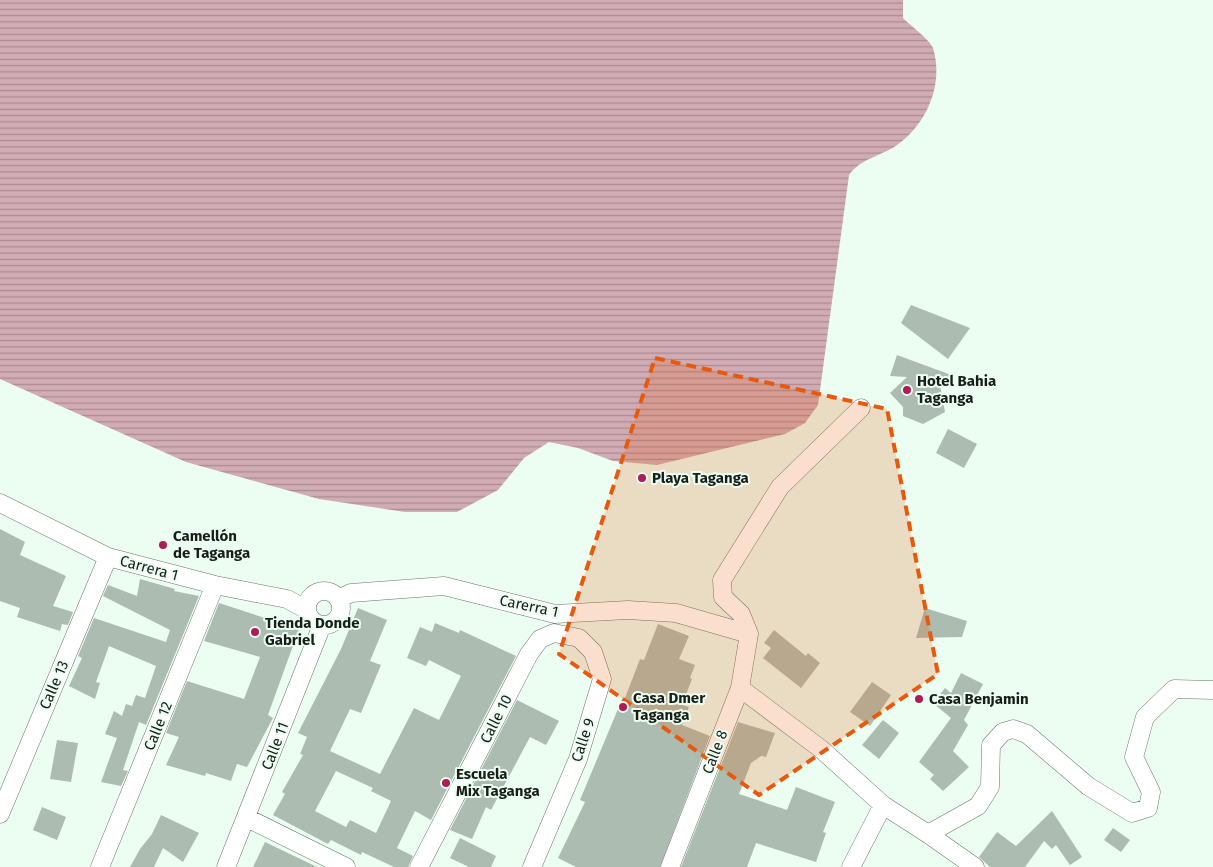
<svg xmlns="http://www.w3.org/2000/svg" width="1213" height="867" viewBox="0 0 1213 867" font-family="'Fira Sans',sans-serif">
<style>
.water{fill:url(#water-rules)}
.building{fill:#acbcb0;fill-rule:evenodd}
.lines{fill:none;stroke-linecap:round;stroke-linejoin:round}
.street-casing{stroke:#68766b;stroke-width:19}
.street{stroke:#fff;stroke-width:18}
.marked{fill:#e8590c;fill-opacity:0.2;stroke:#e8590c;stroke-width:4;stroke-dasharray:10 6;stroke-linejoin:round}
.poi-dot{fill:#ac1d56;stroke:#ecfdf1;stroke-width:2}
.labels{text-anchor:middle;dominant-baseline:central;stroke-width:4;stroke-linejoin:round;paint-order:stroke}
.poi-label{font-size:15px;font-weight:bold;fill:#171d19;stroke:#ecfdf1;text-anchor:start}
.street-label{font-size:15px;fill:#171d19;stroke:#ecfdf1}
</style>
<defs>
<pattern id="water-rules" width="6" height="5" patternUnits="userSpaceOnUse" patternTransform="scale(1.25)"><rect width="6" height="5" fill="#d2acb4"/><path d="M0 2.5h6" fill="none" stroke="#a98b92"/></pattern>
</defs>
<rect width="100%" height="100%" fill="#ecfdf1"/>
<!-- water -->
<path class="water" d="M 0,0 L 903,0 L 903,18 C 910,25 930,40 933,48 C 944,84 927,124 897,145 C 880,157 861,158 849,175 L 818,405 L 805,423 L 785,434 L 657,465 L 613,461 L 578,448 L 549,442 L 524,458 L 498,490 L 457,512 L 405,512 L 319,499 L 186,462 L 0,379 Z"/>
<!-- building -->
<path class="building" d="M 911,305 L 970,328 L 948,359 L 901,323 Z
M 897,355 L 954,376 L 953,381 L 939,380 L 945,412 L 923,424 L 903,416 L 903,407 L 890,393 L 907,377 L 890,376 Z
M 948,429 L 977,444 L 964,468 L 936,453 Z
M 0,529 L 25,542 L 20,555 L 66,576 L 53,606 L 73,612 L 68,625 L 62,624 L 60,631 L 17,617 L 20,608 L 0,601 Z
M 140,579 L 175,589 L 174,591 L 199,596 L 146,725 L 139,722 L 123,770 L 128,771 L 121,786 L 101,782 L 117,738 L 105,734 L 114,711 L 122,716 L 126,704 L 132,706 L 136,695 L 145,698 L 156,666 L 109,646 L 96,682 L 100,683 L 95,699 L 69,686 L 82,658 L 78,656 L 94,618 L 166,642 L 170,630 L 103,596 L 108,585 L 137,596 Z
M 219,603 L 299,629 L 268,715 L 273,718 L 247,767 L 237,764 L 231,781 L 206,773 L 205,776 L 166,765 L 179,737 L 166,733 L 187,681 L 244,699 L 260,657 L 204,641 Z
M 358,608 L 387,620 L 370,661 L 381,665 L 361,713 L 350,709 L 330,751 L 380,774 L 414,708 L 439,720 L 461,676 L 429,660 L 426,666 L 407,658 L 420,627 L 432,632 L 435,623 L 459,633 L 460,630 L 516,656 L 431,820 L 415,811 L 397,848 L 413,856 L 408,867 L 394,867 L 362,852 L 361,855 L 331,840 L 328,844 L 273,815 L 285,794 L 282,792 L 303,755 L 300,754 L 307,737 L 298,733 L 341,649 ZM 336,771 L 373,788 L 371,791 L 391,801 L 376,833 L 350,820 L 346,827 L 315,811 Z
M 925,608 L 967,621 L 962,637 L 916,638 Z
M 658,624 L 689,636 L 679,659 L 695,665 L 690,678 L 692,679 L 682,705 L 689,707 L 682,725 L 710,736 L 660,867 L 576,867 L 558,858 L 585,802 L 580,800 L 623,697 L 625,698 L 640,659 L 644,660 Z
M 774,630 L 806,656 L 808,653 L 820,663 L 801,688 L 763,658 L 771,648 L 764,643 Z
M 961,673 L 983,684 L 964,720 L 968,725 L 953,751 L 969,767 L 943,791 L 930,779 L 934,775 L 919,762 L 951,718 L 933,703 L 945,688 L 951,693 Z
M 872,682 L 891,695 L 870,726 L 850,712 Z
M 517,700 L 559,721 L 546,745 L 530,737 L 491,810 L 486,807 L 472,839 L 450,830 Z
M 883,720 L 899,733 L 879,759 L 862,745 Z
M 738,722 L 775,733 L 766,757 L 761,756 L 751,763 L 739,794 L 787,810 L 796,787 L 835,802 L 823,832 L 826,833 L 816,862 L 756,843 L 747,867 L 681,867 Z
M 57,740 L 78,743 L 71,782 L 50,779 Z
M 42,807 L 66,817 L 57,840 L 33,830 Z
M 1052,811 L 1082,857 L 1070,865 L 1056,845 L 1052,849 L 1044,841 L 1025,867 L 990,867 L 979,857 L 997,832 L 1016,846 Z
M 161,815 L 199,833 L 183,862 L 163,848 L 154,867 L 130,867 L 140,849 L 152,834 Z
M 1113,828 L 1130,840 L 1121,852 L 1104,840 Z
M 460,838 L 496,856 L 491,867 L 469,867 L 450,858 Z
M 265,842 L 317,867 L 253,867 Z"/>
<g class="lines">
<!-- street casing -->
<g class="street-casing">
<path id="street" d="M 0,503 L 108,557 L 215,585 L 287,599 L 307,610
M307 608a17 17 0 1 1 34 0a17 17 0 1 1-34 0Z
M 338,599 L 351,593 L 444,586 L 555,614 L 628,610 L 676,613 L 749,634
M 749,634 L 741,614 L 723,597 L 722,580 L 780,487 L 861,408
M 740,688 L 821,749 L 883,805 L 928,834 L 975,867
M 0,814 L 108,557
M 247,818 L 346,867
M 928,834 L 978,806 L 990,787 L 991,745 L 1003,732 L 1013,729 L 1027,734 L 1088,786 L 1132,813 L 1148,808 L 1151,792 L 1134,757 L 1145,717 L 1174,689 L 1213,690
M 100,867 L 215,585
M 226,867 L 322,625
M 419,867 L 529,654 L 540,639 L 554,633 L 579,638 L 593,652 L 602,679 L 578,759 L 532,867
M 670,867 L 740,688 L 749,634
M 851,867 L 883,805"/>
</g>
<!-- street -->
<use href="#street" class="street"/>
</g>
<!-- marked area -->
<path class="marked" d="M 655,358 L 887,409 L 938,674 L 759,795 L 559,654 Z"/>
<!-- markers -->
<g class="poi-dot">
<circle cx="907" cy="390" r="5"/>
<circle cx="642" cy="478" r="5"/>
<circle cx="163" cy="545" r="5"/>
<circle cx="255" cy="632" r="5"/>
<circle cx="919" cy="699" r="5"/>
<circle cx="623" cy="707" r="5"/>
<circle cx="446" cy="783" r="5"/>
</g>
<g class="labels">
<!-- poi labels -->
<g class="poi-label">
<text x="917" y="381">Hotel Bahia<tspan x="917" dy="17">Taganga</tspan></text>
<text x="652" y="478">Playa Taganga</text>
<text x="173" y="536">Camellón<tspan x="173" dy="17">de Taganga</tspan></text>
<text x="265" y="623">Tienda Donde<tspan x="265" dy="17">Gabriel</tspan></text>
<text x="633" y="698">Casa Dmer<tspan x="633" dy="17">Taganga</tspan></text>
<text x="929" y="699">Casa Benjamin</text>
<text x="456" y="774">Escuela<tspan x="456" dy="17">Mix Taganga</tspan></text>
</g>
<!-- street labels -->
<g class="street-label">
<text transform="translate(149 568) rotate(15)">Carrera 1</text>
<text transform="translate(529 606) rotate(12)">Carerra 1</text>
<text transform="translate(54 685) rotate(-67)">Calle 13</text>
<text transform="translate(496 719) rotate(-63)">Calle 10</text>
<text transform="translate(158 726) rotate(-68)">Calle 12</text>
<text transform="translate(583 740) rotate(-72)">Calle 9</text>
<text transform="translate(275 746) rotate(-69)">Calle 11</text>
<text transform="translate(715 752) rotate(-69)">Calle 8</text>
</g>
</g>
</svg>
